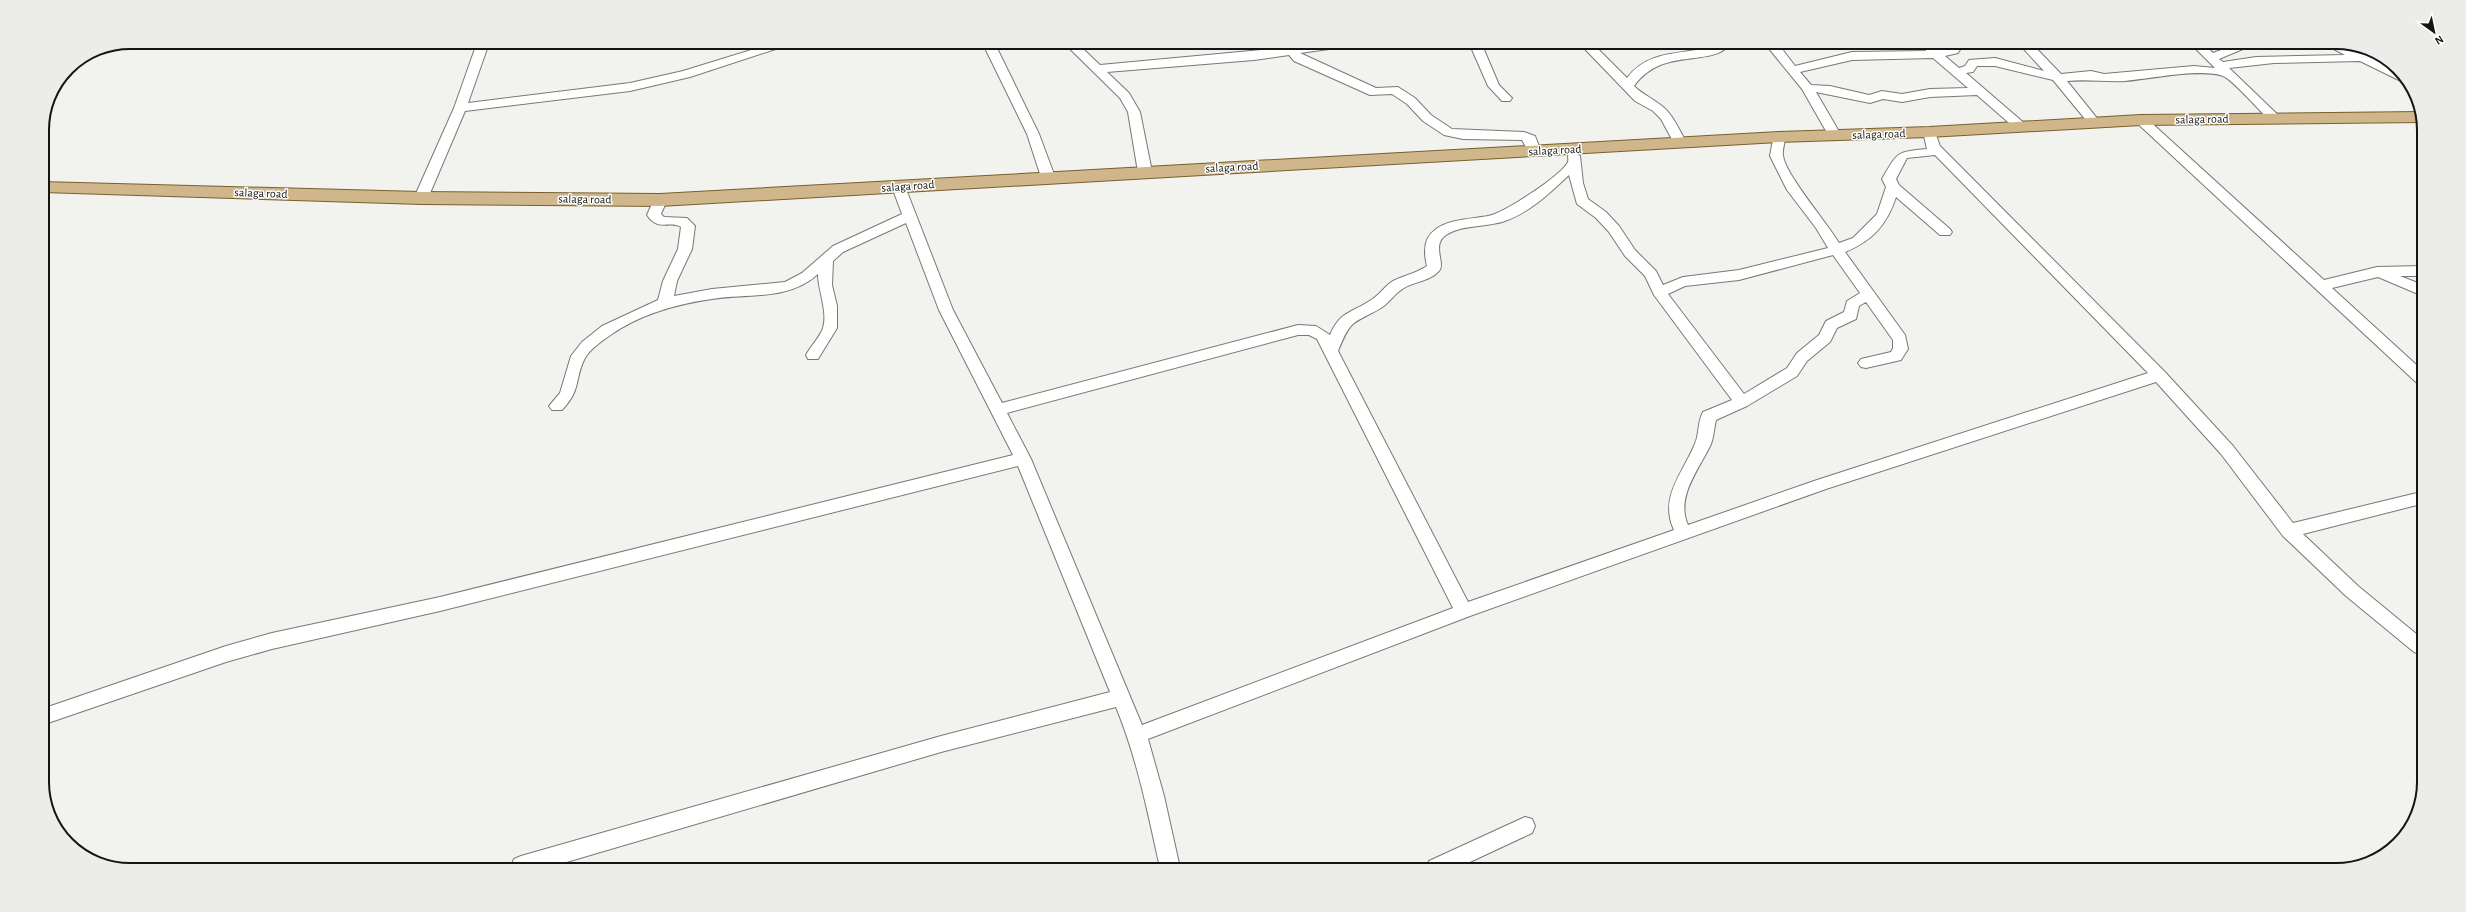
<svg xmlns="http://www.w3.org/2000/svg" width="2466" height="912" viewBox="0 0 2466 912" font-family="'Alegreya Sans',sans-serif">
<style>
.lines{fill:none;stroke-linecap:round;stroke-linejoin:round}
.minor-casing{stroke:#787975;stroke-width:2}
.major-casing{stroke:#795f2f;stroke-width:2}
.minor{fill:#fff;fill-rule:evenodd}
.major{fill:#cfb78b;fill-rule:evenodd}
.labels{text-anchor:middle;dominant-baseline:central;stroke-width:3;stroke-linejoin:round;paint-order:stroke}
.street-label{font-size:12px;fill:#141412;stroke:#fffffe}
.rim{fill:none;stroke:#141412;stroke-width:2}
</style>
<rect width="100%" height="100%" fill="#f2f2ee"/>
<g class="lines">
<!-- minor casing -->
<g class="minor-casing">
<path id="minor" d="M 477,43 L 489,43 L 468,103 L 630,83 L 683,71 L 774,43 L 794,43 L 690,77 L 630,91 L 465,111 L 428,198 L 426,201 L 416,201 L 414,198 L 454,108 Z
M 983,44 L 995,44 L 1039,134 L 1055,177 L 1053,180 L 1048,181 L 1041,177 L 1027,134 Z
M 1065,44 L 1078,44 L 1100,65 L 1283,48 L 1280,44 L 1293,44 L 1295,47 L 1342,45 L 1336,48 L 1300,53 L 1376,88 L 1398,87 L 1415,98 L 1431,115 L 1452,129 L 1524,132 L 1535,136 L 1541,151 L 1535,155 L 1530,154 L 1522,140 L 1463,139 L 1444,135 L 1423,121 L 1407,104 L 1392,94 L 1370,95 L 1294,61 L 1289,55 L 1254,60 L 1107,72 L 1129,93 L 1140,112 L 1152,172 L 1145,176 L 1138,172 L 1128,112 L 1120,98 Z
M 1470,45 L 1482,45 L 1499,85 L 1512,98 L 1510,101 L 1502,101 L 1488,86 Z
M 1581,45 L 1594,45 L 1627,78 C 1644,55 1669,54 1696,50 C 1707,49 1716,45 1729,45 C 1710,68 1663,46 1634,86 C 1642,94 1652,98 1662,106 C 1673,115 1679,129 1686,142 L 1680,146 L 1675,145 L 1661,119 L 1653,111 L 1635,101 Z
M 1766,45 L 1779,45 L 1795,66 L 1852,52 L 1926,51 L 1924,48 L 1926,46 L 1934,46 L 1939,50 L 1950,46 L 1962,46 L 1958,53 L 1945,56 L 1959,68 L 1965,66 L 1969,60 L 1995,58 L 2044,71 L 2021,46 L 2034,46 L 2061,74 L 2091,71 L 2104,74 L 2194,66 L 2215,68 L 2193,46 L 2206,46 L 2213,53 L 2232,46 L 2250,46 L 2219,59 L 2223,62 L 2256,57 L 2345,55 L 2330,47 C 2355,43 2381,62 2402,74 L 2406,76 L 2409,85 L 2360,61 L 2274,63 L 2229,68 L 2278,115 L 2280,118 L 2278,121 L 2270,121 C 2261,112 2232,79 2223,76 C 2202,68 2149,79 2125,81 C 2105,82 2087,79 2067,81 L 2100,122 L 2094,126 L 2090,125 L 2053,80 L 1995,66 L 1977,66 L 1973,72 L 1966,73 L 2024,123 L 2026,126 L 2024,129 L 2016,129 L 1977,95 L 1930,97 L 1902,102 L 1883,99 L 1870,103 L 1816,92 L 1841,135 L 1835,139 L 1830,138 L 1802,89 ZM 1933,58 L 1968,88 L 1930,89 L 1902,94 L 1882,91 L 1869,95 L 1830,86 L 1811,85 L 1800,72 L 1852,60 Z
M 2141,116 L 2145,117 L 2324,280 L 2377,267 L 2423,266 L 2423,276 L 2400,276 L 2423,285 L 2423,296 L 2378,277 L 2332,288 L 2422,370 L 2422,384 L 2417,383 L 2137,123 L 2135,120 L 2137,117 Z
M 1929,128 L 1935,132 L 1940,146 L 2164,371 L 2233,446 L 2293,523 L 2421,492 L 2421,504 L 2303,534 L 2358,586 L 2420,637 L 2420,654 L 2414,652 L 2346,596 L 2283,536 L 2221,454 L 2156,382 L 1826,489 L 1470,616 L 1148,739 L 1164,796 L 1180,868 L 1160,868 C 1148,813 1137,758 1116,707 L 941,752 L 553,866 L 511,866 L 514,859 L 521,856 L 941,736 L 1110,692 L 1018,466 L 440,611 L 272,649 L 226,662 L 42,725 L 42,709 L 226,646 L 272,633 L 440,597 L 1013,455 L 939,310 L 906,223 L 843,252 L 833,261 L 832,285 L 837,306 L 837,328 L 818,359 L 808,359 L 806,355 C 810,347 820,337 823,328 C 828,311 818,291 818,274 C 788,301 750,293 712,299 C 677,304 641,314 612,334 C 603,340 590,349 585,358 C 574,379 582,389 562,410 L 552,410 L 549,406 L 560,393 L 571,356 L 582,342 L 602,326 L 658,300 L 663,281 L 678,249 L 681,227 C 670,220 658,232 647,215 L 655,197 L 665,197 L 667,200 L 661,214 L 664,217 L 687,218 L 695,226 L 692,249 L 677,281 L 674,296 L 712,289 L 785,282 L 802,273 L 833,246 L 902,214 L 892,187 L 899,183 L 904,184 L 953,310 L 1002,403 L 1298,325 L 1316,326 L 1330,335 C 1340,311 1352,313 1371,300 C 1380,295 1386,284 1395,280 C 1406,275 1416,273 1427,266 C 1424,254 1423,238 1435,230 C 1448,219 1472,219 1488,216 C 1504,213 1561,176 1568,162 C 1569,158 1567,157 1569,153 L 1574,152 L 1580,156 L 1583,183 L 1588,199 L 1606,212 L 1619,226 L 1635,250 L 1656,271 L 1663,285 L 1683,277 L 1739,270 L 1828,248 L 1816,228 L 1787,190 L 1770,156 L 1774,134 L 1784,134 L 1785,137 C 1785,143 1782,150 1783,155 C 1784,173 1828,224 1839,243 L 1853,238 L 1877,214 L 1886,187 L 1882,179 C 1898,152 1895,152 1927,149 L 1923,132 ZM 1935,155 L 2148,373 L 1814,481 L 1688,525 C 1675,497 1700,468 1711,444 C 1714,436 1714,428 1716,420 L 1747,406 L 1797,376 L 1807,361 L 1830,342 L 1837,328 L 1856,319 L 1859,306 L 1866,302 L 1893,340 L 1893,348 L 1891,352 L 1861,359 L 1858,363 L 1861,367 L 1866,368 L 1901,360 L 1908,349 L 1905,335 L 1845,252 C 1872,241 1887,225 1896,197 L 1940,235 L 1950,235 L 1952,232 L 1950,229 L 1899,185 L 1896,179 L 1907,158 ZM 1569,175 L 1577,204 L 1596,218 L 1609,232 L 1625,256 L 1645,276 L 1654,295 L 1732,400 L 1703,412 C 1698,421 1699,432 1696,441 C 1685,471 1658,496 1674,530 L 1468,602 L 1338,351 C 1352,317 1352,325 1381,308 C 1389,303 1395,293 1404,288 C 1415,281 1429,282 1439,271 C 1446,264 1431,245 1446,235 C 1461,225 1484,227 1502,222 C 1528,214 1550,193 1569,175 ZM 1833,255 L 1860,293 L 1847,301 L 1844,312 L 1826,321 L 1819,335 L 1797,353 L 1787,368 L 1744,394 L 1668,294 L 1685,286 L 1739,280 ZM 1298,335 L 1309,335 L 1317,339 L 1453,608 L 1142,725 L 1031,459 L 1007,413 Z
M 1525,817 L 1532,819 L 1535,826 L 1532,833 L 1457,868 L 1426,868 L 1429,861 Z"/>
</g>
<!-- major casing -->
<g class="major-casing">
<path id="major" d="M 2419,112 L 2423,122 L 2141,125 L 1929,137 L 1779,142 L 660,206 L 421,204 L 42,192 L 42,182 L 421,192 L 660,194 L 1779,132 L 1929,127 L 2141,115 Z"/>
</g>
<!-- minor -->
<use href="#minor" class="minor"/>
<!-- major -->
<use href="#major" class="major"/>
</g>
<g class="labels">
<!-- street labels -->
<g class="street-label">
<text transform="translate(2202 119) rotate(-1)">salaga road</text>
<text transform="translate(1879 134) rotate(-2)">salaga road</text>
<text transform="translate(1555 150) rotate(-3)">salaga road</text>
<text transform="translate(1232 167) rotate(-3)">salaga road</text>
<text transform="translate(908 186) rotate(-4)">salaga road</text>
<text transform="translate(261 193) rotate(2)">salaga road</text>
<text transform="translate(585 199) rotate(1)">salaga road</text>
</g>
</g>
<!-- crop -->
<path d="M0 0H2466V912H0ZM130 49H2336A81 81 0 0 1 2417 130V782A81 81 0 0 1 2336 863H130A81 81 0 0 1 49 782V130A81 81 0 0 1 130 49Z" fill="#ececeb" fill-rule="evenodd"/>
<path class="rim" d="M130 49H2336A81 81 0 0 1 2417 130V782A81 81 0 0 1 2336 863H130A81 81 0 0 1 49 782V130A81 81 0 0 1 130 49Z"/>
<!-- north arrow -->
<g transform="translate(2434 32) rotate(147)" stroke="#fffffe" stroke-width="3" paint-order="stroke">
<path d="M0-3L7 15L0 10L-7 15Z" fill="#141412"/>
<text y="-6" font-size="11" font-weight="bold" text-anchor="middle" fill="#141412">N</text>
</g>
</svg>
